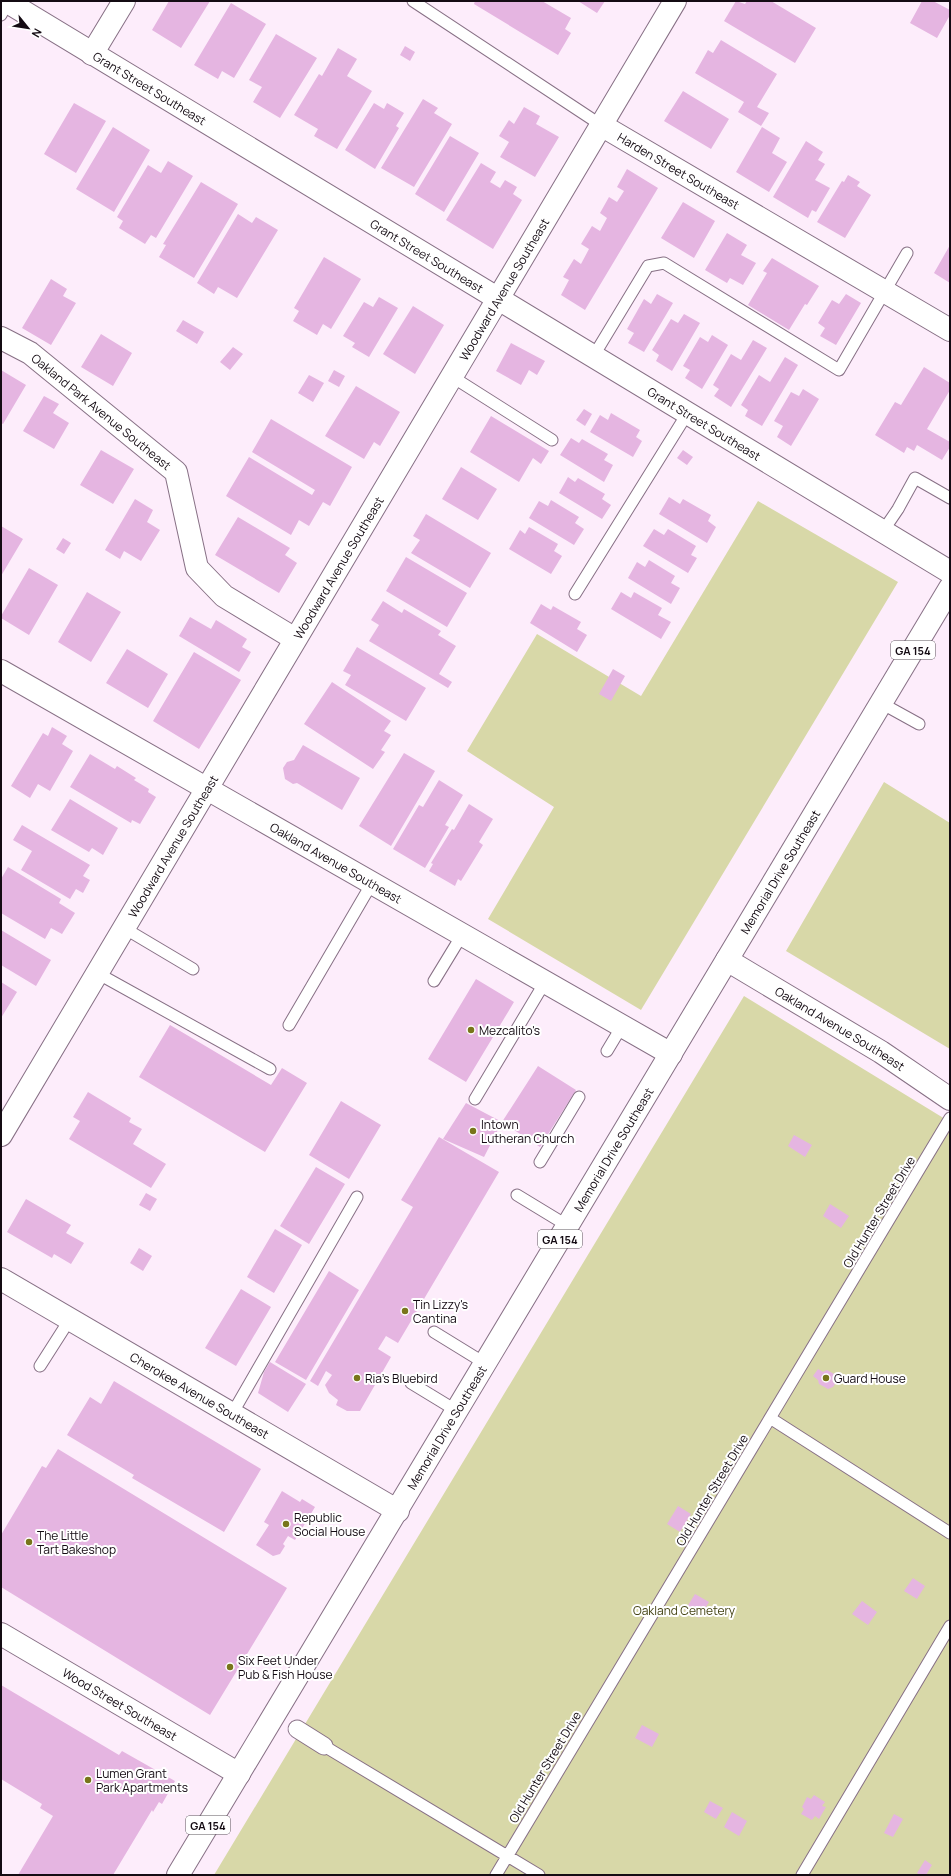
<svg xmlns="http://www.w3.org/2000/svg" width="951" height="1876" viewBox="0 0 951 1876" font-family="Manrope,sans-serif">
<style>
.green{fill:#d8d8a8}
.building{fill:#e5b5e1}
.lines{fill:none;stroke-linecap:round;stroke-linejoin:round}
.service-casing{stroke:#877085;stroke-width:13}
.pedestrian-casing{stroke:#877085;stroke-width:19}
.minor-casing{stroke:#877085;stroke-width:24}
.tertiary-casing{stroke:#877085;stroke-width:24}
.secondary-casing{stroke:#877085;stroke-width:24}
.primary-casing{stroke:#877085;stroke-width:24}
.service{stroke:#fff;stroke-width:11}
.pedestrian{stroke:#fff;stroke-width:17}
.minor{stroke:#fff;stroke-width:22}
.tertiary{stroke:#fff;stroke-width:22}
.secondary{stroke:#fff;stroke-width:22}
.primary{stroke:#fff;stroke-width:22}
.poi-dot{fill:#78751a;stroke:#fff;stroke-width:1.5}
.labels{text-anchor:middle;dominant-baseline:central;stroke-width:4;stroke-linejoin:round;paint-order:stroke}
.shield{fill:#fff;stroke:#5a545a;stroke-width:1}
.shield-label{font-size:11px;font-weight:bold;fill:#140b13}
.street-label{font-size:12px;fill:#140b13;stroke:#fff}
.poi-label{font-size:12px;fill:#140b13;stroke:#fff;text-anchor:start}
.park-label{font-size:12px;fill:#454415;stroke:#fff}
</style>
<rect width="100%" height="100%" fill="#fdedfb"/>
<!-- green -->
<path class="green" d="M 758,501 L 898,582 L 641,1010 L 488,919 L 554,807 L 467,751 L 537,634 L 641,696 Z
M 884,782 L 950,823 L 950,1049 L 786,951 Z
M 744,996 L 950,1122 L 950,1875 L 214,1875 Z"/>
<!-- building -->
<path class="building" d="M 169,1 L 210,1 L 181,48 L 152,30 Z
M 475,1 L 542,1 L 571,18 L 565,29 L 571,33 L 558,55 L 474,4 Z
M 578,1 L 605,1 L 597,13 Z
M 736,1 L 745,4 L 747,1 L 771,1 L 816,28 L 795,63 L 724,21 Z
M 922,1 L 933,1 L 950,10 L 950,15 L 937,38 L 910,23 Z
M 231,3 L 266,24 L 234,78 L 222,71 L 218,79 L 194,65 Z
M 276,34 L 317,58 L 280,118 L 253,102 L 262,87 L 249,80 Z
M 721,40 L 777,74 L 757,107 L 769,113 L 761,126 L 738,112 L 744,102 L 695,73 L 708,50 L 713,53 Z
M 405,46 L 415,52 L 410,61 L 400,55 Z
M 338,48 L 357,59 L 347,76 L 372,91 L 337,149 L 314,136 L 318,129 L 294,115 L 319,74 L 322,76 Z
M 683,91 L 729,119 L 711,149 L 664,121 Z
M 423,99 L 438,108 L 434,113 L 452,124 L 414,187 L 381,168 Z
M 74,103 L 106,121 L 76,173 L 44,154 Z
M 374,103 L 384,109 L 387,103 L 404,113 L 396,126 L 399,128 L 375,169 L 345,150 Z
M 524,107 L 540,116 L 536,124 L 559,137 L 535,177 L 500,157 L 509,142 L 499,136 L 509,120 L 514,124 Z
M 113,127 L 150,150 L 114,212 L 76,189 Z
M 762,127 L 780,138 L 772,153 L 787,162 L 769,192 L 736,172 Z
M 450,136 L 479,153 L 444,212 L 415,194 Z
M 806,141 L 823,152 L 818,160 L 825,164 L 815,180 L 830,188 L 816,212 L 812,210 L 808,218 L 773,197 Z
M 168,161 L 193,176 L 156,238 L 151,235 L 145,244 L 119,228 L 123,221 L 117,217 L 148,165 L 161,173 Z
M 481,163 L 496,172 L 490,182 L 500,188 L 505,180 L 517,187 L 513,194 L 522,200 L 493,249 L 446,220 Z
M 627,169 L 658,188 L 585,310 L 561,295 L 569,280 L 563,277 L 574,259 L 581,264 L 589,249 L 581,244 L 592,226 L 600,231 L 607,218 L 600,213 L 609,197 L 617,202 L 624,191 L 617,187 Z
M 848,175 L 860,182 L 857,186 L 871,195 L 845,238 L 817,222 L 842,181 L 844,182 Z
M 201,182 L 238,204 L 194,278 L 159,257 L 166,245 L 163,244 Z
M 683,202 L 715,221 L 694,258 L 661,238 Z
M 238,214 L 252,223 L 256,217 L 278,230 L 237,298 L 218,287 L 214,294 L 197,283 Z
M 727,233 L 747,245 L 741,255 L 756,263 L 743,285 L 730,278 L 727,283 L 705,270 Z
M 950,245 L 950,283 L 934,273 Z
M 324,257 L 361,279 L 331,329 L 323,324 L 317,335 L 293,321 L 299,311 L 294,308 Z
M 772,258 L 819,286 L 807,305 L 805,304 L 789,330 L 748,305 L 767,273 L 763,271 Z
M 51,279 L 67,289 L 63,296 L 76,303 L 51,345 L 22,328 Z
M 657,294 L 673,303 L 644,352 L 628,343 L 634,333 L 627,329 L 644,299 L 651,304 Z
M 846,294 L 861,303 L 836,345 L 820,336 L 825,328 L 818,323 L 832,300 L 839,304 Z
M 379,297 L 398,308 L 369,357 L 352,347 L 355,343 L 343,336 L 364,302 L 373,307 Z
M 413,306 L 444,325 L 415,374 L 383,354 Z
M 684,314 L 700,323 L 672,371 L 656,361 L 659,355 L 652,350 L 671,319 L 678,323 Z
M 183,320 L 204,332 L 197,344 L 176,331 Z
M 101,334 L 132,353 L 113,386 L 81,367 Z
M 712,335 L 728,345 L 702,389 L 685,378 L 690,370 L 683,366 L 700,337 L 708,342 Z
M 753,340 L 767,348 L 731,407 L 714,396 L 719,389 L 713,385 L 731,354 L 741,360 Z
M 511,343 L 545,361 L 537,375 L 529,370 L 521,385 L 496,371 Z
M 233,347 L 243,354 L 230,370 L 220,362 Z
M 785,357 L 798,365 L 762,426 L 745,416 L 748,410 L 741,405 L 759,375 L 770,382 Z
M 924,367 L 950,383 L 950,390 L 927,429 L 950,442 L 950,447 L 942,460 L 917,445 L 914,451 L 907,447 L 904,453 L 875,435 L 895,402 L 901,405 Z
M 1,370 L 26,385 L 3,424 L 1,423 Z
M 334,370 L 345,376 L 339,387 L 328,381 Z
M 309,375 L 324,383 L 313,402 L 298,393 Z
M 356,386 L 400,412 L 380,446 L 374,442 L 364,459 L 325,436 Z
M 803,389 L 819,399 L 791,446 L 777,437 L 783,426 L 774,421 L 791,392 L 799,396 Z
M 44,396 L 59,404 L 53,413 L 69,423 L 54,449 L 23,431 Z
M 584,409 L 592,414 L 585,426 L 576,420 Z
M 611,413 L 640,430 L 636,437 L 642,441 L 633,457 L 590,432 L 600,415 L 608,420 Z
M 491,416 L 549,451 L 541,464 L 533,458 L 519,482 L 470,452 Z
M 271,419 L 352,467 L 330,506 L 323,502 L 309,526 L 299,520 L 291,535 L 226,496 L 249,457 L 312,495 L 315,490 L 252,452 Z
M 571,438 L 579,443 L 582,439 L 608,454 L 604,460 L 613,465 L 604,482 L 560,455 Z
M 101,450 L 134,469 L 113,504 L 80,485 Z
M 683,450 L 693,457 L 687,465 L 677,458 Z
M 461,467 L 497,489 L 478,520 L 442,499 Z
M 568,477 L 575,482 L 578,478 L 605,494 L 602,499 L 611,505 L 602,519 L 559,493 Z
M 669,497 L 680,504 L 683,499 L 711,515 L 708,521 L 716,527 L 707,543 L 659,514 Z
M 135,499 L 153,510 L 147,522 L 160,530 L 141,561 L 124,551 L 120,559 L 105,550 Z
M 551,500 L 579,517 L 575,523 L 584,529 L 574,545 L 529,518 L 539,501 L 548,506 Z
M 426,514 L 491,553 L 470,588 L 411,553 L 420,540 L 413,536 Z
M 238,517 L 290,548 L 285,555 L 297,563 L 279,593 L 215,555 Z
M 1,526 L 23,539 L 1,576 Z
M 529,527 L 558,544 L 554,551 L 562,556 L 551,574 L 509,549 L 520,530 L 525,534 Z
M 654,529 L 664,535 L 668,529 L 696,546 L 691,555 L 697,558 L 688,573 L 643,546 Z
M 63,538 L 71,543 L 64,554 L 56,549 Z
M 406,557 L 467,593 L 447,627 L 386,591 Z
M 649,560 L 675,576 L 671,583 L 680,588 L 671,604 L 628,578 L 637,562 L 645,567 Z
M 29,568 L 58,585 L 29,635 L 1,618 L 1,616 Z
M 87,592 L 121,612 L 91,662 L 58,642 Z
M 621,592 L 631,598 L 634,592 L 662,608 L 658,615 L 671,622 L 661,639 L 611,609 Z
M 383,601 L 402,613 L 404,609 L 441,631 L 438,635 L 456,646 L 439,674 L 452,682 L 448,688 L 369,641 L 379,625 L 371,620 Z
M 541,604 L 551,610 L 553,606 L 581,622 L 577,629 L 587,635 L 577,652 L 530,623 Z
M 190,617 L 211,629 L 216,620 L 247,639 L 242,647 L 251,652 L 239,672 L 179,636 Z
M 357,647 L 426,688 L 406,721 L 345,685 L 351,675 L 343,671 Z
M 127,649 L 168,674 L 148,708 L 106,683 Z
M 194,652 L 241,680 L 199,749 L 153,721 Z
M 613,669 L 625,676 L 611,701 L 599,694 Z
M 332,682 L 391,721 L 384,731 L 391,735 L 381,750 L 385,752 L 373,769 L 304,724 Z
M 52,727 L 67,736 L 62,744 L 73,751 L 50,791 L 38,784 L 30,798 L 11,786 L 43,733 L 48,736 Z
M 303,745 L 360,778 L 342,810 L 297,783 L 293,784 L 285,779 L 283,768 L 287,762 L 294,760 Z
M 404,753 L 435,771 L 391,846 L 359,826 Z
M 90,754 L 115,769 L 117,766 L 136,778 L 134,780 L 149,789 L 148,792 L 156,797 L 140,824 L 132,820 L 131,823 L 70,787 Z
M 439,780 L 463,795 L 445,825 L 449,827 L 425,868 L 393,849 L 419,805 L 423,807 Z
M 70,799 L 118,828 L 103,855 L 92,848 L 89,852 L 51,830 Z
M 469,804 L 493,819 L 479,842 L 483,845 L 461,881 L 458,879 L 455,886 L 429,871 L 433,864 L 431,863 L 452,829 L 454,830 Z
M 22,825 L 90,865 L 83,876 L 90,880 L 83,893 L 76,889 L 70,899 L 21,870 L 32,851 L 13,840 Z
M 8,867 L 61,899 L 59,903 L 75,913 L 62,934 L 51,928 L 45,939 L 1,913 L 1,879 Z
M 1,930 L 51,960 L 36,986 L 1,965 Z
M 476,979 L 514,1002 L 466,1082 L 428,1059 Z
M 1,982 L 17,992 L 1,1018 Z
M 170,1025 L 271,1085 L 282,1068 L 307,1083 L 265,1152 L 139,1077 Z
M 538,1066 L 576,1090 L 540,1147 L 502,1122 Z
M 88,1092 L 131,1118 L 129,1122 L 142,1129 L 133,1144 L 166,1164 L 151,1188 L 69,1139 L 80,1121 L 73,1117 Z
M 341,1101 L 381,1125 L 349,1179 L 309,1155 Z
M 466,1103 L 502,1122 L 484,1157 L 443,1139 Z
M 794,1135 L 812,1145 L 805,1157 L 788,1146 Z
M 439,1137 L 499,1172 L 398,1343 L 386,1336 L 378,1349 L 391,1357 L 360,1411 L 347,1411 L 336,1405 L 338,1400 L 329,1393 L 325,1385 L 332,1375 L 326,1371 L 318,1386 L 310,1381 L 413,1207 L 401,1200 Z
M 316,1167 L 345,1184 L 309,1244 L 280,1226 Z
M 146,1193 L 157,1199 L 150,1211 L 139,1205 Z
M 26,1199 L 71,1225 L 66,1233 L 84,1243 L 71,1264 L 54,1254 L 52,1258 L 7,1232 Z
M 830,1204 L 849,1216 L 841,1228 L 823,1216 Z
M 275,1229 L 302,1245 L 274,1293 L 247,1277 Z
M 139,1248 L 152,1256 L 143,1271 L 130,1263 Z
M 329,1271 L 359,1290 L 306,1380 L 275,1362 Z
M 241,1289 L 271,1307 L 236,1366 L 205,1348 Z
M 270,1362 L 306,1384 L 288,1412 L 258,1393 L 264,1372 Z
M 818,1369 L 823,1372 L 827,1370 L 836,1375 L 837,1381 L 833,1387 L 828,1389 L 819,1384 L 818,1380 L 813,1376 Z
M 114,1381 L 261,1469 L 224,1532 L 132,1478 L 134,1475 L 67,1435 L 90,1397 L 101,1404 Z
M 58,1449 L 287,1588 L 210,1715 L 1,1587 L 1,1535 L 42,1466 L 46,1468 Z
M 282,1491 L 300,1502 L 302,1499 L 315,1507 L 295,1540 L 288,1536 L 283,1544 L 285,1546 L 280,1554 L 273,1556 L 256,1545 L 269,1525 L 264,1522 Z
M 678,1506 L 691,1514 L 680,1532 L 667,1524 Z
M 913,1578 L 925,1586 L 917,1599 L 904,1591 Z
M 695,1594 L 709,1602 L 699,1618 L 685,1610 Z
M 862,1601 L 877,1612 L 868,1625 L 852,1614 Z
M 1,1685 L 119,1755 L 122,1751 L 175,1781 L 162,1804 L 159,1802 L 153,1812 L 152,1810 L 113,1875 L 18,1875 L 53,1816 L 40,1808 L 42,1804 L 1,1779 Z
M 642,1725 L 659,1734 L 652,1747 L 635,1738 Z
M 814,1795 L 825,1802 L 822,1806 L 826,1807 L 819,1819 L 815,1816 L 812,1820 L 801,1814 L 804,1809 L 802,1807 L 807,1797 L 811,1799 Z
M 710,1801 L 723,1808 L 716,1819 L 704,1812 Z
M 732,1812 L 747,1821 L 739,1836 L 724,1827 Z
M 894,1814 L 903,1819 L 893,1837 L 884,1833 Z
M 925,1860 L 932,1865 L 926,1875 L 920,1875 L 917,1873 Z"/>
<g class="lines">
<!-- service casing -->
<g class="service-casing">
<path id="service" d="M 413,1 L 601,125
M 1,15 L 8,2
M 593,357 L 648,266 L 664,263 L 839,370 L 907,253
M 451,376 L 552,440
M 883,531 L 898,509 L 915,478 L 950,498
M 575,594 L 687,414
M 881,703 L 919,724
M 124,928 L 193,969
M 97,973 L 270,1069
M 434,981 L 462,935
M 289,1025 L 372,883
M 607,1051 L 622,1026
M 475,1099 L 545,982
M 540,1162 L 579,1097
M 517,1195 L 568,1226
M 434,1332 L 486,1364
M 40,1366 L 70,1319
M 411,1383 L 457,1411
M 232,1414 L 357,1197
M 770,1418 L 950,1533
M 324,1746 L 539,1875
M 496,1875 L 950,1118
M 802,1875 L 950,1626"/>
</g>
<!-- pedestrian casing -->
<g class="pedestrian-casing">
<path id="pedestrian" d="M 297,1729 L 324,1746"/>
</g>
<!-- minor casing -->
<g class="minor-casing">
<g id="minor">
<path id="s1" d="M 6,1 L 950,572"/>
<path d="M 92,54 L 124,1"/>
<path id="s2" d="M 601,125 L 950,330"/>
<path id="s3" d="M 1,338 L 30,353 L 176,472 L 197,568 L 224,596 L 295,639"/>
<path id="s4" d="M 1,671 L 671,1054"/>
<path id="s5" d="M 1,1135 L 675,1"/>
<path id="s6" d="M 1,1634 L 239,1774"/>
</g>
</g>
<!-- tertiary casing -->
<g class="tertiary-casing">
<g id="tertiary">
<path id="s7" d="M 1,1279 L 398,1511"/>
</g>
</g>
<!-- secondary casing -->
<g class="secondary-casing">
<g id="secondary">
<path id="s8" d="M 727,960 L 881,1052 L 950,1099"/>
</g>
</g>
<!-- primary casing -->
<g class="primary-casing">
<g id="primary">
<path id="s9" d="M 178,1875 L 950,588"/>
</g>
</g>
<!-- service -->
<use href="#service" class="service"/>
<!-- pedestrian -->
<use href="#pedestrian" class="pedestrian"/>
<!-- minor -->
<use href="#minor" class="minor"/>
<!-- tertiary -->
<use href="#tertiary" class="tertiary"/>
<!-- secondary -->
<use href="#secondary" class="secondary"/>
<!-- primary -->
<use href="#primary" class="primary"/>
</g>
<!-- markers -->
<g class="poi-dot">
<circle cx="471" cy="1030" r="4"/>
<circle cx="473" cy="1131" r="4"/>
<circle cx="405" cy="1311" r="4"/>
<circle cx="357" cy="1378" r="4"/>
<circle cx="826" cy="1378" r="4"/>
<circle cx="286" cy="1524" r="4"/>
<circle cx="29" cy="1542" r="4"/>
<circle cx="230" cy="1667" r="4"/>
<circle cx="88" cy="1780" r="4"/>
</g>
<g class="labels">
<!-- shield labels -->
<g class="shield">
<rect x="891" y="641" width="44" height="18" rx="3"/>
<rect x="538" y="1230" width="44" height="18" rx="3"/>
<rect x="186" y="1816" width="44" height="18" rx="3"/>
</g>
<g class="shield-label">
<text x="913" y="650">GA 154</text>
<text x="560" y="1239">GA 154</text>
<text x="208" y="1825">GA 154</text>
</g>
<!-- street labels -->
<g class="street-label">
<text stroke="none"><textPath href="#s1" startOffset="168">Grant Street Southeast</textPath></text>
<text stroke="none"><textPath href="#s2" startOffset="90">Harden Street Southeast</textPath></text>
<text stroke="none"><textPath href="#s1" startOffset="492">Grant Street Southeast</textPath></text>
<text stroke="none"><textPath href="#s5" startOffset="984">Woodward Avenue Southeast</textPath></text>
<text stroke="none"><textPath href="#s3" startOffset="125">Oakland Park Avenue Southeast</textPath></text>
<text stroke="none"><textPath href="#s1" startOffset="816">Grant Street Southeast</textPath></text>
<text stroke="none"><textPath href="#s5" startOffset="660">Woodward Avenue Southeast</textPath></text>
<text stroke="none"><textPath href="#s5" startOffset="336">Woodward Avenue Southeast</textPath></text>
<text stroke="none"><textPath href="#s4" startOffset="386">Oakland Avenue Southeast</textPath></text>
<text stroke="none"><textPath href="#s9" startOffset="1170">Memorial Drive Southeast</textPath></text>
<text stroke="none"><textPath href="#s8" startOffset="132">Oakland Avenue Southeast</textPath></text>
<text stroke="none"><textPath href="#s9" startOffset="846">Memorial Drive Southeast</textPath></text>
<text transform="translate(879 1212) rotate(-59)">Old Hunter Street Drive</text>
<text stroke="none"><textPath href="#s7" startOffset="230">Cherokee Avenue Southeast</textPath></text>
<text stroke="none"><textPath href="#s9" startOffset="522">Memorial Drive Southeast</textPath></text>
<text transform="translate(712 1490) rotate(-59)">Old Hunter Street Drive</text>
<text stroke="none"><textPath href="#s6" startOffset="138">Wood Street Southeast</textPath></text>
<text transform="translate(545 1767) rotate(-59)">Old Hunter Street Drive</text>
</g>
<!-- poi labels -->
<g class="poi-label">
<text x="479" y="1030">Mezcalito's</text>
<text x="481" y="1124">Intown<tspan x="481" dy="14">Lutheran Church</tspan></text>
<text x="413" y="1304">Tin Lizzy's<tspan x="413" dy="14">Cantina</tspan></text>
<text x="365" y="1378">Ria's Bluebird</text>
<text x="834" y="1378">Guard House</text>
<text x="294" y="1517">Republic<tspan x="294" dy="14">Social House</tspan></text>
<text x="37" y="1535">The Little<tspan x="37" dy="14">Tart Bakeshop</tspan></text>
<text x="238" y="1660">Six Feet Under<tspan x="238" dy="14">Pub &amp; Fish House</tspan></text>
<text x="96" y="1773">Lumen Grant<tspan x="96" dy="14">Park Apartments</tspan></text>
</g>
<!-- park labels -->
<g class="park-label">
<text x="684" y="1610">Oakland Cemetery</text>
</g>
</g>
<!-- border -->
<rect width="951" height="1876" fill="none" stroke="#140b13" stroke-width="4"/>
<!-- north arrow -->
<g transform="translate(28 28) rotate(120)" stroke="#ffffff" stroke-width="3" paint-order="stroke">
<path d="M0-3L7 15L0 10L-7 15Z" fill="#140b13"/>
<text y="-6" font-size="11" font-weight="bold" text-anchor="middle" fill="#140b13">N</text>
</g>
</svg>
